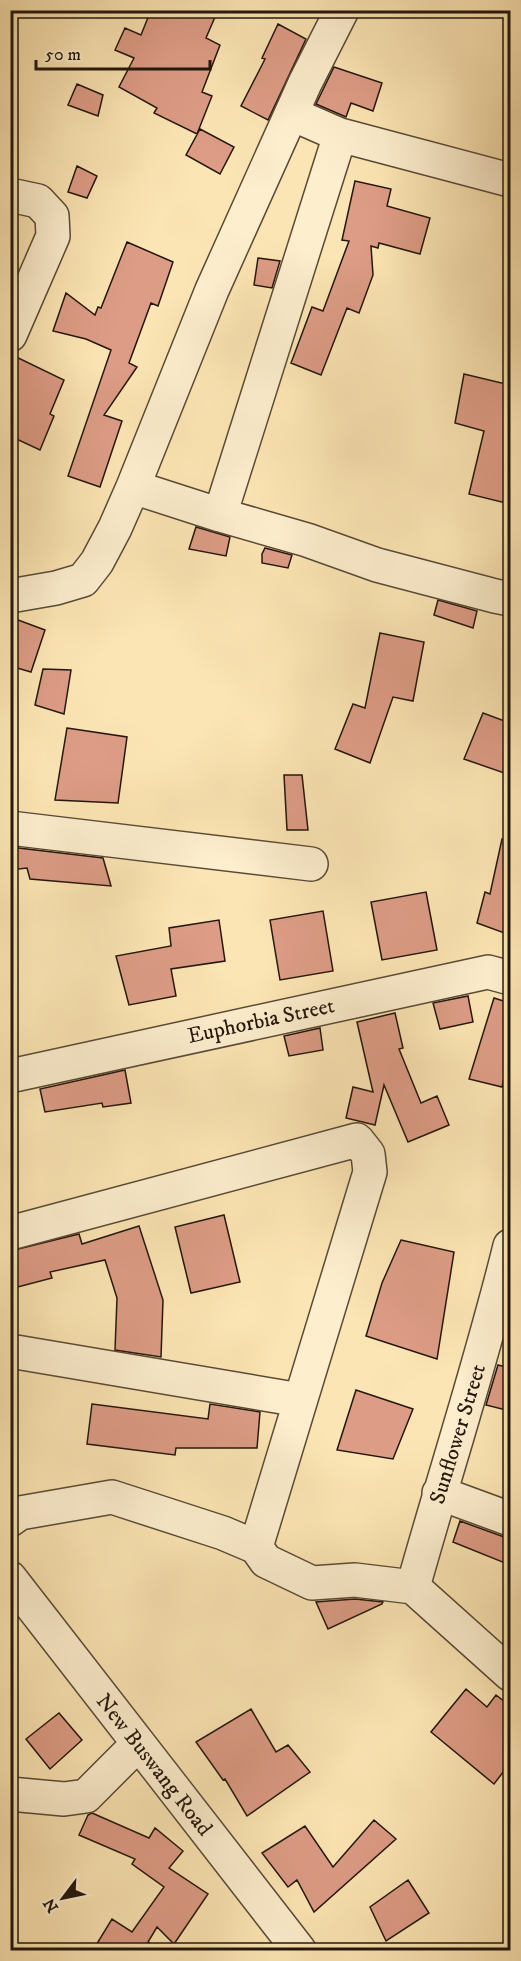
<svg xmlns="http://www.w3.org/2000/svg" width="521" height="1961" viewBox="0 0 521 1961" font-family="'IM FELL DW Pica',serif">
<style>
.building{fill:#dd9c86;stroke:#23170c;stroke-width:1.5}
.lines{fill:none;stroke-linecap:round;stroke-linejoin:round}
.minor-casing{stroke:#594a36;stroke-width:36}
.minor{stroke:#fdeece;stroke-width:33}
.labels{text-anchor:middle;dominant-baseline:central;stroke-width:4.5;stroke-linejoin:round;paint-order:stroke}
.street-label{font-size:22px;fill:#23170c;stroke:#fdeece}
</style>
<rect width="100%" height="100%" fill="#fce5b4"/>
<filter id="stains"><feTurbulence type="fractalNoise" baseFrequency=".00333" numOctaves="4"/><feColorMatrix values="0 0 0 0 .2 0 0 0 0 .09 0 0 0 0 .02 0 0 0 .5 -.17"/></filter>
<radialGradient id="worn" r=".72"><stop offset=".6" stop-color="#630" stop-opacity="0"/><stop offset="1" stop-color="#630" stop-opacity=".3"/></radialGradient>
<!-- building -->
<path class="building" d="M 151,10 L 157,10 L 173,17 L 175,10 L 218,10 L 206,38 L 220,45 L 202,92 L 212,96 L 197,134 L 154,113 L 157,108 L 119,87 L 134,58 L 115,50 L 125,28 L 141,35 Z
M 278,24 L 306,39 L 268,120 L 241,106 L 265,59 L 262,58 Z
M 334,67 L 382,83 L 373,111 L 351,103 L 346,117 L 316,104 Z
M 77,84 L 103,95 L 98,116 L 68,105 Z
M 200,129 L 234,147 L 220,174 L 186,155 Z
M 77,166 L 97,176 L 87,198 L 68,192 Z
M 355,181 L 391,189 L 387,206 L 430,218 L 420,254 L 379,243 L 378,248 L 371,246 L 373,275 L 359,313 L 347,308 L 321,375 L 291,363 L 312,307 L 323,311 L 349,241 L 342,240 Z
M 127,242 L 173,262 L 158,306 L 151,303 L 129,363 L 137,367 L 104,415 L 122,421 L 100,487 L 68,476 L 111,350 L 86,339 L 53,331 L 66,293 L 95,315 L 98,307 L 101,308 Z
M 258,258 L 280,261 L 272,288 L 254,285 Z
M 10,354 L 64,380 L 50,414 L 54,416 L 40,450 L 10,436 Z
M 464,374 L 510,385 L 510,504 L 469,494 L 484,431 L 455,423 Z
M 196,527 L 230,537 L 226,556 L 189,549 Z
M 265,548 L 292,555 L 288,568 L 262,563 L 262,554 Z
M 438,600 L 477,611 L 473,628 L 434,615 Z
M 10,617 L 45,630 L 31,672 L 10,666 Z
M 380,633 L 424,642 L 413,701 L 393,697 L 370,763 L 335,749 L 353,704 L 365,708 Z
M 43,669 L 71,670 L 64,714 L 35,705 Z
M 483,713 L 510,723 L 510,775 L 464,759 Z
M 67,728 L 127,737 L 118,803 L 55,800 Z
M 284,775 L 302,775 L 308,830 L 287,830 Z
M 502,839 L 510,840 L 510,935 L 477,923 L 485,892 L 490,894 Z
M 10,847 L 103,858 L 111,886 L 30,879 L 27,868 L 10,870 Z
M 426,892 L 437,950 L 382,960 L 371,902 Z
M 323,911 L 333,971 L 280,980 L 270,920 Z
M 219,920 L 225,961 L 171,969 L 176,996 L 129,1005 L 116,956 L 171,946 L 169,928 Z
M 468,996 L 473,1022 L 440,1029 L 433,1003 Z
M 494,998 L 510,1003 L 510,1052 L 502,1087 L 469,1079 Z
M 395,1013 L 403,1048 L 399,1049 L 421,1103 L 437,1096 L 449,1125 L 408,1142 L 384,1085 L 375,1125 L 346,1118 L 353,1087 L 373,1092 L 357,1022 Z
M 320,1028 L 323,1050 L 289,1056 L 284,1036 Z
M 125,1070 L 131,1103 L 103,1107 L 102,1103 L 45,1112 L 40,1089 Z
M 224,1215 L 240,1282 L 191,1293 L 175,1227 Z
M 139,1226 L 163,1300 L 161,1357 L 115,1350 L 117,1298 L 105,1260 L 50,1272 L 52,1278 L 10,1289 L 10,1251 L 79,1234 L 82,1244 Z
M 401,1240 L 454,1252 L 437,1359 L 366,1336 L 382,1283 Z
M 498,1365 L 510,1368 L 510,1411 L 486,1405 Z
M 356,1390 L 413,1409 L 393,1459 L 337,1450 Z
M 92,1404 L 208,1419 L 210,1404 L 260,1412 L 257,1448 L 176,1448 L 175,1455 L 87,1444 Z
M 460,1521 L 504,1537 L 510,1537 L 510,1565 L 453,1542 Z
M 355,1599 L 383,1602 L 382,1604 L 328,1629 L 316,1602 Z
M 466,1689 L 487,1707 L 496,1695 L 510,1706 L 510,1763 L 494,1784 L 431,1732 Z
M 251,1709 L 276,1752 L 288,1745 L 310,1772 L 247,1816 L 225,1779 L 223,1780 L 196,1742 Z
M 59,1713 L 82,1740 L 50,1769 L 26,1739 Z
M 92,1813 L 149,1838 L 155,1828 L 183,1851 L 169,1868 L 208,1894 L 174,1944 L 157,1927 L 148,1942 L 161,1950 L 93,1950 L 112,1919 L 132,1932 L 164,1887 L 132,1864 L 135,1859 L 79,1835 L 88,1815 Z
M 374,1820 L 396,1839 L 314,1912 L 297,1880 L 288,1887 L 262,1853 L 305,1826 L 333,1867 Z
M 408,1880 L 429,1913 L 386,1941 L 370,1907 Z"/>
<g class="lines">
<!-- minor casing -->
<g class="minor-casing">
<path id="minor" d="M 292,114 L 340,135 L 510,180
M 10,195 L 38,201 L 52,216 L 53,236 L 10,335
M 133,487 L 220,515 L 307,540 L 377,565 L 495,596 L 510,599
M 220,515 L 340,135
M 10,596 L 56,588 L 83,580 L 97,562 L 115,528 L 133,487 L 212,290 L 305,83 L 342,10
M 10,828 L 311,864
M 10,1076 L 488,972 L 510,978
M 10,1233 L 357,1140 L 368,1154 L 370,1172 L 256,1547
M 10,1351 L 300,1400
M 439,1493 L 510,1519
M 10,1520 L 20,1513 L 112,1497 L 223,1533 L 256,1547 L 266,1561 L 312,1583 L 355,1580 L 413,1587 L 510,1674
M 10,1578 L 299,1950
M 413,1587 C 445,1473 482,1360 510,1246
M 10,1794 L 64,1799 L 86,1796 L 138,1744"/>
</g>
<!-- minor -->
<use href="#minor" class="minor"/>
</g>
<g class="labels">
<!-- street labels -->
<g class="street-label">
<text transform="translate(261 1021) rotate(-12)">Euphorbia Street</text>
<text transform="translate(458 1434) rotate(-73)">Sunflower Street</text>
<text transform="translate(154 1765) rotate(52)">New Buswang Road</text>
</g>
</g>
<!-- margin -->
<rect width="521" height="1961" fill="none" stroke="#fce5b4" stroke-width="36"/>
<rect x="12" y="12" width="497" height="1937" fill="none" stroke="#23170c" stroke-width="3"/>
<rect x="18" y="18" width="485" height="1925" fill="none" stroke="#23170c" stroke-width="1.5"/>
<!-- north arrow -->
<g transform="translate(63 1898) rotate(238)" stroke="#fdeece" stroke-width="4.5" paint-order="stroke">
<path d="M0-4.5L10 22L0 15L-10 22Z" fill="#23170c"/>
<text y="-9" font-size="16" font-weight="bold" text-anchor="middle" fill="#23170c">N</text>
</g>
<!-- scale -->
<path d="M36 60v9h174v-9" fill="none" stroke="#23170c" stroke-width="3"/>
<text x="45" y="60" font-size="18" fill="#23170c" stroke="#fdeece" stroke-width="4.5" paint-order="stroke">50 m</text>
<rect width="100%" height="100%" filter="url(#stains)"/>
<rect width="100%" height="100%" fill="url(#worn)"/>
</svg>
